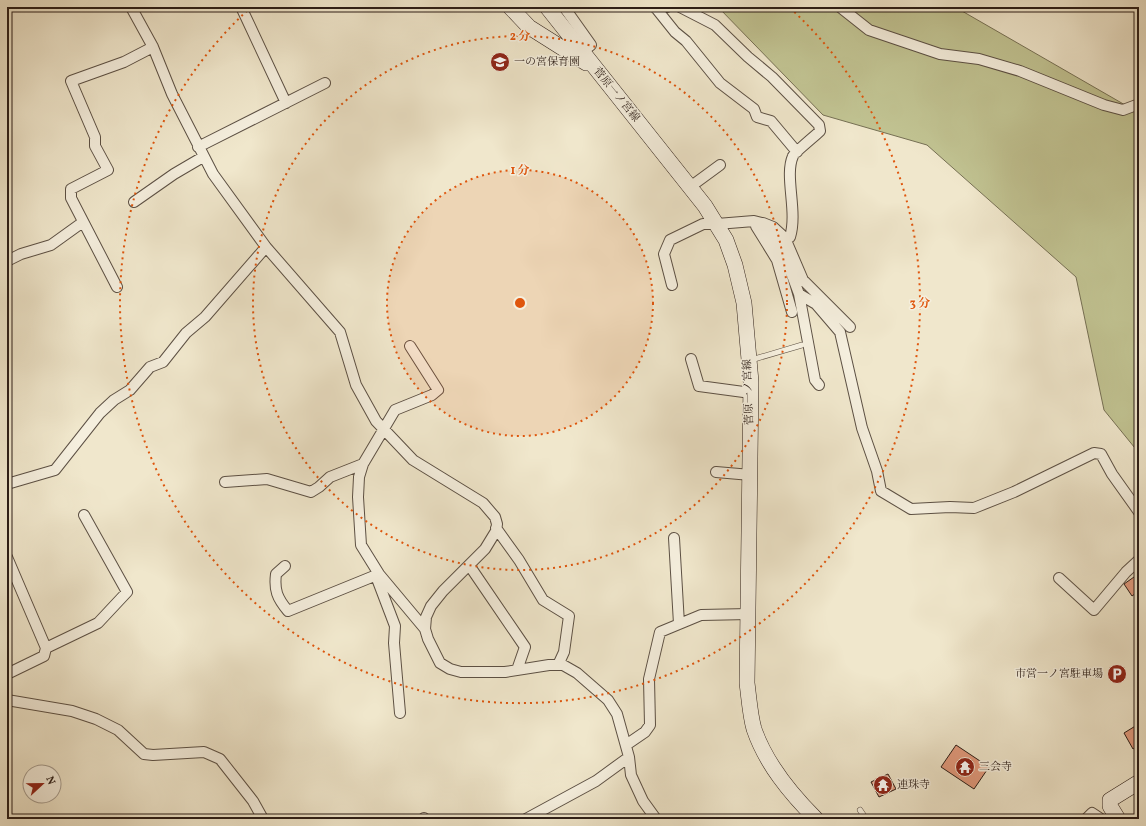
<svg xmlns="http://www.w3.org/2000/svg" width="1146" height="826" viewBox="0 0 1146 826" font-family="Vollkorn,'Noto Serif JP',serif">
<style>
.green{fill:#c1c392;stroke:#767054}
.building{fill:#e39b7e;stroke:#2b1d17}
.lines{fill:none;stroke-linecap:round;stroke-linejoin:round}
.lane-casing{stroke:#5c5044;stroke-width:6}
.street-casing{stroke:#5c5044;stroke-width:12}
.secondary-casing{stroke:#2b1d17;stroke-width:16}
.lane{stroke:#f5efde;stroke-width:5}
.street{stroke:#f5efde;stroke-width:10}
.secondary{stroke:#f5efde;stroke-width:15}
.ring{fill:none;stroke:#df560d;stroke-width:2;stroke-dasharray:2 4}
.labels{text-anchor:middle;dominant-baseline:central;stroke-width:3;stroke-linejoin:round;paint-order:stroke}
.poi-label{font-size:11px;fill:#2b1d17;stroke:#f5efde;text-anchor:start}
.street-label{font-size:11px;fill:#2b1d17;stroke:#f5efde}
.centre{fill:#df560d;stroke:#f5efde;stroke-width:2}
.ring-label{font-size:12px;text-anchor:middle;font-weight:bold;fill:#df560d;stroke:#f5efde;stroke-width:3;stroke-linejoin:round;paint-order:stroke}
</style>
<rect width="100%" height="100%" fill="#f0e7cc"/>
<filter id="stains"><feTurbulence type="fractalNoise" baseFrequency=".005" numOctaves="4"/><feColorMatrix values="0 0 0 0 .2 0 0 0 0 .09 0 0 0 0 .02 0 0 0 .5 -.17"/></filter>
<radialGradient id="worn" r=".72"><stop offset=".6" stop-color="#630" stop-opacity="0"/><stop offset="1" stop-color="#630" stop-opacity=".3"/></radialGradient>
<!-- green -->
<path class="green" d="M 718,7 L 955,7 L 1139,113 L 1139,453 L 1104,410 L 1076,277 L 927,145 L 823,115 Z"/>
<!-- building -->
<path class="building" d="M 1134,577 L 1139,585 L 1139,591 L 1132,596 L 1124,584 Z
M 1137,725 L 1139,728 L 1139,745 L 1133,749 L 1124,733 Z
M 956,745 L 989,767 L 974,789 L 941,767 Z
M 888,774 L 896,789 L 879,797 L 871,782 Z"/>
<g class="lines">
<!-- lane casing -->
<g class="lane-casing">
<path id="lane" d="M 751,360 L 802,345
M 860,810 L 866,819"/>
</g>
<!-- street casing -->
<g class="street-casing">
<path id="street" d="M 131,7 L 153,47 L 172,94 L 213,174 L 266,247 L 340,332 L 356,385 L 376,421 L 413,460 L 483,503 L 495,517 L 497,524 L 496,531 L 485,549 L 443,591 L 431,606 L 426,617 L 425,629 L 428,639 L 440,663 L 450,669 L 461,672 L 505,672 L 549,665 L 563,665 L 577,673 L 608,700 L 617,714 L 629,757 L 631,775 L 643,801 L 656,819
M 564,7 L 591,45 L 582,52
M 654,7 L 667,7
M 655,7 L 675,32 L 686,41 L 720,83 L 754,109 L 757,117 L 771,121 L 797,152
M 680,7 L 715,25 L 748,57 L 772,77 L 819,125 L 820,131 C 815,136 794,153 793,156 C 784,176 798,211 790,237 L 785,238 L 773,227 L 763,223
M 840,7 L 869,30 L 940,54 L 979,59 L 1020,71 L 1104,105 L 1123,110 L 1139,104
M 242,9 L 286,103
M 198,147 L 325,83
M 690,187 L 720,165
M 134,202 L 174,174 L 203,157
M 756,226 L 777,260 L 792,312
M 785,238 L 803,280 L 850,327
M 7,261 L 21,254 L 51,245 L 83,222
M 672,285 L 664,254 L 670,240 L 703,224 L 717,224 L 754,221 L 762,223 L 785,256 L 799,294 L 816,304 L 840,332 L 862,428 L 877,471 L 881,491 L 911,509 L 950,507 L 974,508 L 1014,492 L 1094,453 L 1101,454 L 1112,474 L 1139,512
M 117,287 L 71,198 L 71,189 L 108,170 L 95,146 L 95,137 L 71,81 L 124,62 L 153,47
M 799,294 L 815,380 L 819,385
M 691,359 L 699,386 L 751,393
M 363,464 L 359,477 L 358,497 L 361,545 L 379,574 L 425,629
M 716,472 L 751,475
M 225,482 L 267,479 L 311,492 L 319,487 L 330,477 L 363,464 L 395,410 L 432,395 L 438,390 L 410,346
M 7,484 L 55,470 L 100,413 L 114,400 L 130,390 L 150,367 L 163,362 L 186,333 L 205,317 L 266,247
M 496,528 L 519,560 L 543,600 L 569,616 L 564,652 L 558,665
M 674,538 L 679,624
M 7,557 L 46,648 L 44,656 L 7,674
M 469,565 L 525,647 L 517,670
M 285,566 L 276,574 C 274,590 277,598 288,611 L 379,574
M 376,576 L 395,626 L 394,643 L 400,713
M 1059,578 L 1094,610 L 1126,572 L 1139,560
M 46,648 L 98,623 L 127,592 L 84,515
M 7,700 L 72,711 L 96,719 L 118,730 L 144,754 L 153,755 L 204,752 L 220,759 L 253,801 L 263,819
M 626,745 L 645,732 L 650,725 L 649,679 L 660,632 L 701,615 L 749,614
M 424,818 L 425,819
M 526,819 L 596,781 L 629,757
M 1086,819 L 1092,813 L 1101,819"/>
</g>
<!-- secondary casing -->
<g class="secondary-casing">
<path id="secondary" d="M 510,7 L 529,27 L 586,63
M 547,7 L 705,206 L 726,240 L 735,265 L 744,303 L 751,382 L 747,683 C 749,698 750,715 754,729 C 766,764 790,793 816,819
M 1118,819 L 1110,806 L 1110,800 L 1139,782"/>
</g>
<!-- lane -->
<use href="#lane" class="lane"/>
<!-- street -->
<use href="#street" class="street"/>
<!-- secondary -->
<use href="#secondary" class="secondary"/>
</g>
<!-- distance rings -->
<circle cx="520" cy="303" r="133" fill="#df560d" fill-opacity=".12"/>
<g class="ring">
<circle cx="520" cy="303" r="133"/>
<circle cx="520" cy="303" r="267"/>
<path d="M790 8A400 400 0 1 1 250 8"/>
</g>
<!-- icons -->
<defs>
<g id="school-disc" transform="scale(1)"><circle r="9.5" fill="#8f2418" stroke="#f5efde"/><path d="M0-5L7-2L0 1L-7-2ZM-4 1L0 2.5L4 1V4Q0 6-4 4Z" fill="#fff"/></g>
<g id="parking-disc" transform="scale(1)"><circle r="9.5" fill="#8f2418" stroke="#f5efde"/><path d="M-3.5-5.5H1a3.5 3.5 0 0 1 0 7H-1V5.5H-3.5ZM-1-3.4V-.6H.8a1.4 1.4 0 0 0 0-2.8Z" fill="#fff"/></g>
<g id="temple-disc" transform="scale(1)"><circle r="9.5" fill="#8f2418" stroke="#f5efde"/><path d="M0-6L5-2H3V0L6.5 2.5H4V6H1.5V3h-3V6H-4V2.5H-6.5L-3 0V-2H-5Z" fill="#fff"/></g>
</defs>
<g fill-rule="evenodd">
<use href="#school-disc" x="500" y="62"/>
<use href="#parking-disc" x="1117" y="674"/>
<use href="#temple-disc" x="965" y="767"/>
<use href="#temple-disc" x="883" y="785"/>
</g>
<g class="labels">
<!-- poi labels -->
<g class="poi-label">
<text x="514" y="62">一の宮保育園</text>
<text x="1103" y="674" text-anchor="end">市営一ノ宮駐車場</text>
<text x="979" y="767">三会寺</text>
<text x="897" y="785">連珠寺</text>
</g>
<!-- street labels -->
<g class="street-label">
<text transform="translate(616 95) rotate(51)">菅原一ノ宮線</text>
<text transform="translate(749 392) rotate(-92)">菅原一ノ宮線</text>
</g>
</g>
<circle cx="520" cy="303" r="6" class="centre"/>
<g class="ring-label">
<text x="520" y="40">2 分</text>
<text x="520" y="174">1 分</text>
<text x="920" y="307">3 分</text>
</g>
<!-- margin -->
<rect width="1146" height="826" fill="none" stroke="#f0e7cc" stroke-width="24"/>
<rect x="8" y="8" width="1130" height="810" fill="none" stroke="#2b1d17" stroke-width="2"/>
<rect x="12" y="12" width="1122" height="802" fill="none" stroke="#2b1d17"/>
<!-- north arrow -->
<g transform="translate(42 784) rotate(68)"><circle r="19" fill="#f5efde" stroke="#a49b8e"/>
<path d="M0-3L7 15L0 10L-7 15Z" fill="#8f2418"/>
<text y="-6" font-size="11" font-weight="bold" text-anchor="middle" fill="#2b1d17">N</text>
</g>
<rect width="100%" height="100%" filter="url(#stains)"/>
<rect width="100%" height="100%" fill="url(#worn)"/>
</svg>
